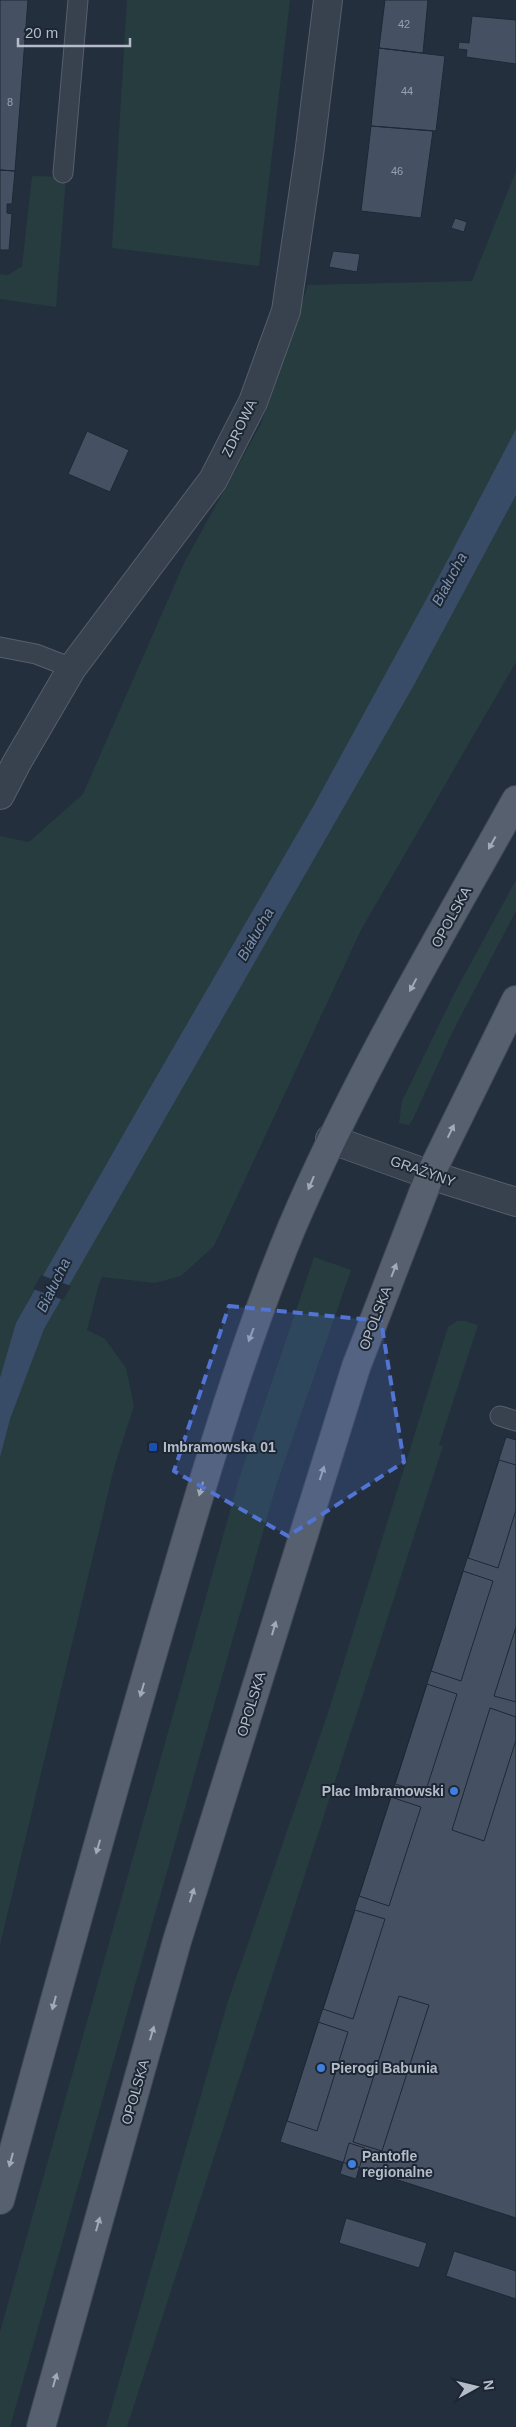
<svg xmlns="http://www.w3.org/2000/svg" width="516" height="2427" viewBox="0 0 516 2427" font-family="Arial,sans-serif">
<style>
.green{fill:#263c3f}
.water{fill:#394c67}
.pier{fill:#242f3e}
.building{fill:#455162;stroke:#1f2835}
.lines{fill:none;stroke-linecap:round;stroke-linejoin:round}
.lane-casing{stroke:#565f6c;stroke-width:21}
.street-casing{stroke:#565f6c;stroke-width:30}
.primary-casing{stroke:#414a57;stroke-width:30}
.lane{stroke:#38414e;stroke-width:19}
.street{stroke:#38414e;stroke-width:28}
.primary{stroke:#56606e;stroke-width:28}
.oneway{fill:#a1aab7}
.marked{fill:#5274d3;fill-opacity:0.2;stroke:#5274d3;stroke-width:4;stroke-dasharray:10 6;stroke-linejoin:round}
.transit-dot{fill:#1a4fb4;stroke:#1d2633;stroke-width:2}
.shop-dot{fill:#3f7fe0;stroke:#1d2633;stroke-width:2}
.labels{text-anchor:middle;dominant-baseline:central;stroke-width:4;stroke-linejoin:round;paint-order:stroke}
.number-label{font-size:11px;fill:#98a1af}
.street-label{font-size:14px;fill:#b4bcc9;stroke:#1d2633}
.poi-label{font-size:14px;font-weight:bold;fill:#b4bcc9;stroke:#1d2633;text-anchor:start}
.water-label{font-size:15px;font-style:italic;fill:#7c92b1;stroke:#1d2633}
</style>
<rect width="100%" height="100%" fill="#242f3e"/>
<!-- green -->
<path class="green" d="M 127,0 L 290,0 L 259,266 L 112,248 Z
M 516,171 L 516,662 L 361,930 L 214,1246 L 181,1276 L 155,1283 L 102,1277 L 99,1284 L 87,1330 L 105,1339 L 126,1368 L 134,1406 L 114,1468 L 0,1945 L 0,836 L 29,842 L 83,794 L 185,561 L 261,424 L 308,285 L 472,281 Z
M 32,176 L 66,177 L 56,307 L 0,299 L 0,274 L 8,275 L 22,266 Z
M 516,880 L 516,911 L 453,1031 L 413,1119 L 409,1125 L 399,1123 L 402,1101 L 455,992 Z
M 314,1257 L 351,1270 L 276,1486 L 10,2427 L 0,2427 L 0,2332 L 239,1479 Z
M 457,1321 L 465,1321 L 478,1325 L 439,1445 L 443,1446 L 127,2427 L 106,2427 L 228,2001 L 327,1716 L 448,1327 Z"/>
<!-- water -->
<path class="water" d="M 516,429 L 516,495 L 414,685 L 44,1329 L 10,1419 L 0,1457 L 0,1378 L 16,1323 L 143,1100 L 314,805 L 445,565 Z"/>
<!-- pier -->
<path class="pier" d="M 41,1275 L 71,1286 L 63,1300 L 33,1289 Z"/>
<!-- building -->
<path class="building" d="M 0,0 L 28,0 L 15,171 L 0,170 Z
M 385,0 L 428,0 L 423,53 L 379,48 Z
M 472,16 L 516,20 L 516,64 L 466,57 L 467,50 L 458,49 L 459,42 L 469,43 Z
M 379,48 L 445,56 L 436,131 L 371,126 Z
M 371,126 L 433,131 L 421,218 L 361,211 Z
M 0,170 L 15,171 L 12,204 L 7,204 L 7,213 L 12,214 L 9,250 L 0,250 Z
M 455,218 L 467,222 L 464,232 L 451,228 Z
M 333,251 L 360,254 L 357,272 L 329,267 Z
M 87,431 L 129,450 L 110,492 L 68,474 Z
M 506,1437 L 516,1440 L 516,2218 L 280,2142 Z
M 499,1460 L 516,1465 L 516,1510 L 498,1568 L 468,1558 Z
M 463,1571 L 493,1581 L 461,1681 L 431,1671 Z
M 516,1627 L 516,1702 L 494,1696 Z
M 427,1684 L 457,1694 L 425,1793 L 395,1784 Z
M 490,1708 L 516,1717 L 516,1740 L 484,1841 L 452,1830 Z
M 391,1797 L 421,1807 L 389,1906 L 359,1896 Z
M 355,1910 L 385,1919 L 353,2019 L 323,2009 Z
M 399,1996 L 429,2005 L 382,2151 L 353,2142 Z
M 318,2022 L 348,2032 L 317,2131 L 287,2121 Z
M 349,2143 L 365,2148 L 356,2179 L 340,2174 Z
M 346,2218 L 427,2243 L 419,2268 L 339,2243 Z
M 454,2251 L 516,2271 L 516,2299 L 446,2276 Z"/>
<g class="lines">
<!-- lane casing -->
<g class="lane-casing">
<path id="lane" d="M 63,173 L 78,0
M 0,647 L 36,654 L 72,668
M 500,1416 L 516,1421"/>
</g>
<!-- street casing -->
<g class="street-casing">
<path id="street" d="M 0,795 L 16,764 L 72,668 L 213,480 L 253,402 L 286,311 L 309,155 L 328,0
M 330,1139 L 430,1175 L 516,1202"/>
</g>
<!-- primary casing -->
<g class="primary-casing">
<path id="primary" d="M 0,2200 C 56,1996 111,1793 171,1591 C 207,1468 243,1345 292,1227 C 355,1079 438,940 516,800
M 41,2427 L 177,1941 L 356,1367 L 430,1175 L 516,1000"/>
</g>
<!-- lane -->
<use href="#lane" class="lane"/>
<!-- street -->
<use href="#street" class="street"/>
<!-- primary -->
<use href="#primary" class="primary"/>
</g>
<!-- one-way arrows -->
<defs><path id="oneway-solid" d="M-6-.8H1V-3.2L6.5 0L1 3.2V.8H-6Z" transform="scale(1.25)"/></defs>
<g class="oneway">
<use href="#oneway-solid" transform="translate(492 843) rotate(119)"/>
<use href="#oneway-solid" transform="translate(413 985) rotate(118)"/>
<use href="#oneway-solid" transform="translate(451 1131) rotate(-64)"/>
<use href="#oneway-solid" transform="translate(311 1183) rotate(113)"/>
<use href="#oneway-solid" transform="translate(394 1270) rotate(-69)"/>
<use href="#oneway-solid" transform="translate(251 1335) rotate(111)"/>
<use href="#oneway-solid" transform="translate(322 1473) rotate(-72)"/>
<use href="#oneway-solid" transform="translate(201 1489) rotate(106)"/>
<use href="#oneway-solid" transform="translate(274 1628) rotate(-74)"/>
<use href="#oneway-solid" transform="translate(142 1690) rotate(106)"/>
<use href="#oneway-solid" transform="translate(98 1847) rotate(106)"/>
<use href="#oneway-solid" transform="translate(192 1895) rotate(-73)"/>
<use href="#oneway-solid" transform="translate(54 2003) rotate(105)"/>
<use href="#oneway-solid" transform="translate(152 2033) rotate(-74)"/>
<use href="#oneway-solid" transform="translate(11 2160) rotate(105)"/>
<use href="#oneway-solid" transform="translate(98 2224) rotate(-74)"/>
<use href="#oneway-solid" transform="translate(55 2380) rotate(-74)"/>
</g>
<!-- marked area -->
<path class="marked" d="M 229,1306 L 381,1321 L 404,1462 L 288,1536 L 174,1471 Z"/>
<!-- markers -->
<rect class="transit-dot" x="148" y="1442" width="10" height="10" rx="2.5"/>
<g class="shop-dot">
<circle cx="454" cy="1791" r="5"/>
<circle cx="321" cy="2068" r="5"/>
<circle cx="352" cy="2164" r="5"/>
</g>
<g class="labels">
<!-- number labels -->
<g class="number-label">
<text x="404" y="24">42</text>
<text x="407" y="91">44</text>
<text x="10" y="102">8</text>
<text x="397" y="171">46</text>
</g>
<!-- street labels -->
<g class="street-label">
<text transform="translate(239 428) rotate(-64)">ZDROWA</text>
<text transform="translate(451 917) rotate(-61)">OPOLSKA</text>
<text transform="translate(423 1171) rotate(19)">GRAŻYNY</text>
<text transform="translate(375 1318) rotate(-69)">OPOLSKA</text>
<text transform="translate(251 1704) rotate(-73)">OPOLSKA</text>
<text transform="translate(135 2092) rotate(-74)">OPOLSKA</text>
</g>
<!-- poi labels -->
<g class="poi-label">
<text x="163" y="1447">Imbramowska 01</text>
<text x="444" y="1791" text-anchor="end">Plac Imbramowski</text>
<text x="331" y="2068">Pierogi Babunia</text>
<text x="362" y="2156">Pantofle<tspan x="362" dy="16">regionalne</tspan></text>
</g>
<!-- water labels -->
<g class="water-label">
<text transform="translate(449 579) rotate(-62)">Białucha</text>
<text transform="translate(255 934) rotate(-60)">Białucha</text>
<text transform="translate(53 1285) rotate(-64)">Białucha</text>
</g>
</g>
<!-- north arrow -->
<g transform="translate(476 2387) rotate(82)" stroke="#1d2633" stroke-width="4" paint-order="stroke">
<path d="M0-4L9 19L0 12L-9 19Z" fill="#b4bcc9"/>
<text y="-8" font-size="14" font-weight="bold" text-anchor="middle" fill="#b4bcc9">N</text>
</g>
<!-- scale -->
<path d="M18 38v8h112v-8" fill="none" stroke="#b4bcc9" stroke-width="2.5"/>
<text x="25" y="38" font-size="15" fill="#b4bcc9" stroke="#1d2633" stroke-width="4" paint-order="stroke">20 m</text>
</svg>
